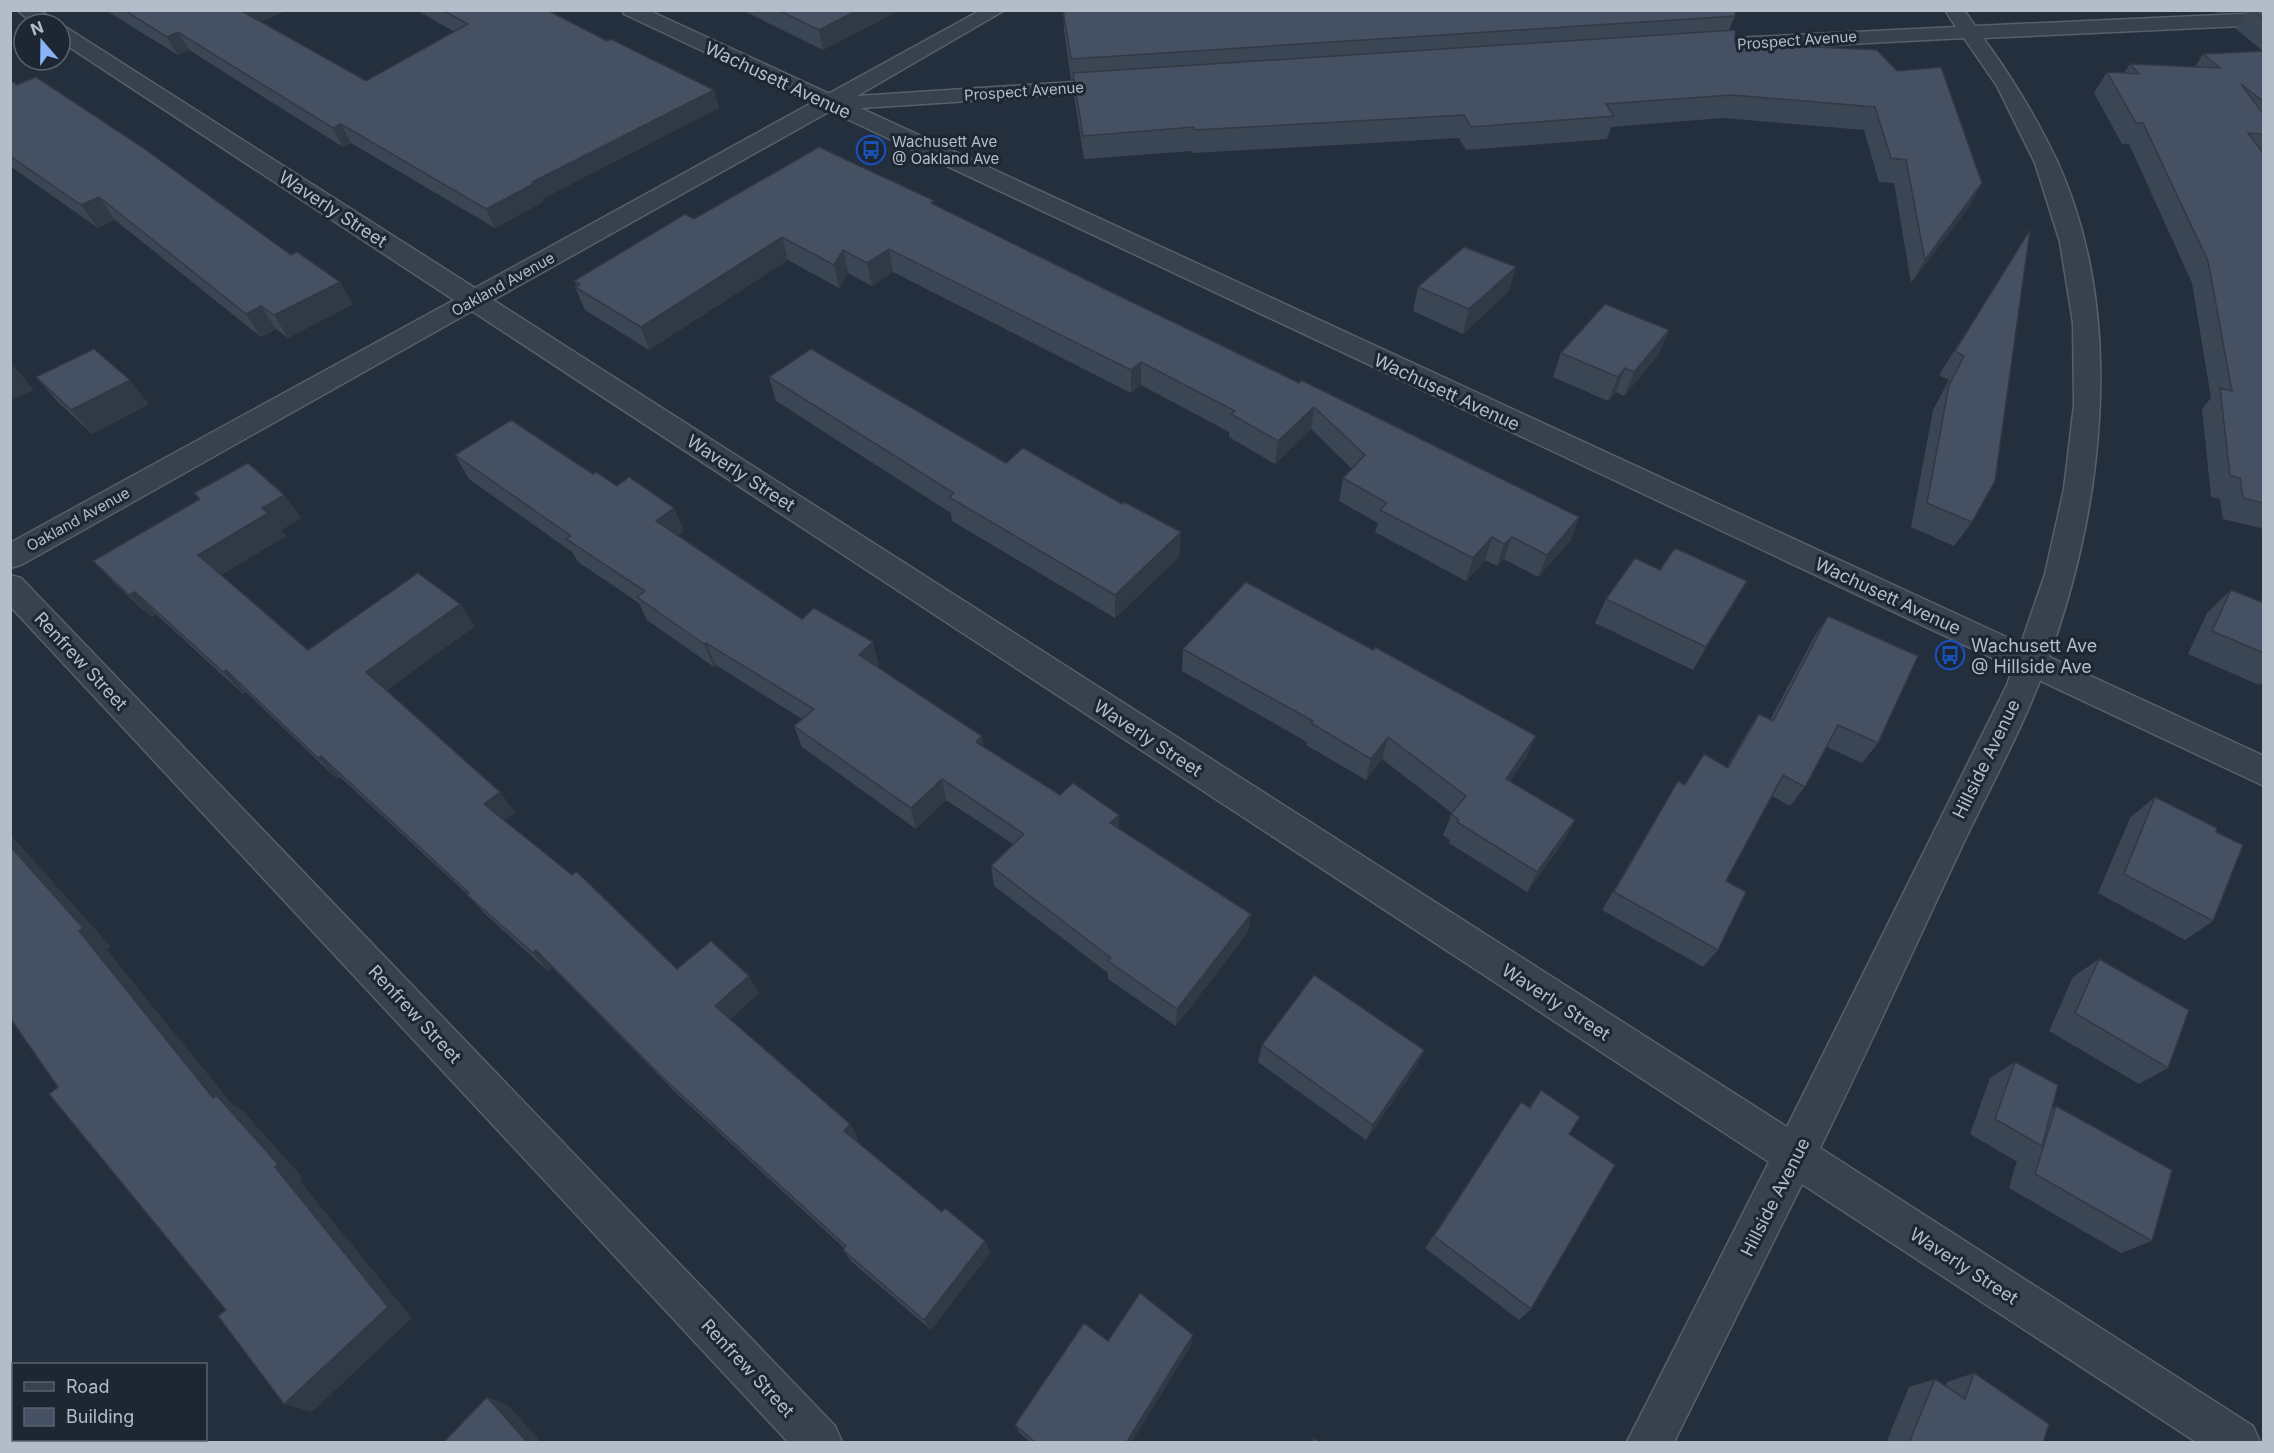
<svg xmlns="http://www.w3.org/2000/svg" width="2274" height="1453" viewBox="0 0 2274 1453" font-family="Inter,sans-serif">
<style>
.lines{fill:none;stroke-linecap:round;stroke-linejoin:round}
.minor-casing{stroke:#565f6c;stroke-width:3}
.tertiary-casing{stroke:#565f6c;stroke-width:3}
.minor{fill:#38414e;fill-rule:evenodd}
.tertiary{fill:#38414e;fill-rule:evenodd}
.wall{fill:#3b4654}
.shaded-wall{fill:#303945}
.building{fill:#455162;stroke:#303945;stroke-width:1.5}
.labels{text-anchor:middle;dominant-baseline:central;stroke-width:6;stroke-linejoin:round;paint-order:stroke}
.far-street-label{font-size:15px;fill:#b4bcc9;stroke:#1d2633}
.far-poi-label{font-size:15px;fill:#b4bcc9;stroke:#1d2633;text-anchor:start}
.street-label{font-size:18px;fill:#b4bcc9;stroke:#1d2633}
.poi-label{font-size:18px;fill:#b4bcc9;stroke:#1d2633;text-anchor:start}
</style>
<rect width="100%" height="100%" fill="#242f3e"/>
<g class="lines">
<!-- minor casing -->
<g class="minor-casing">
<path id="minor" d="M 17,10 L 40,10 L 57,24 L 34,24 Z
M 981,10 L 1005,10 L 857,96 L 1119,79 L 1126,81 L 1129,85 L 1126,89 L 1119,91 L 832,110 L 493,300 L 1787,1127 L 2007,685 L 2045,574 L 2064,489 L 2074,405 L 2073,323 L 2060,242 L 2035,163 L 1997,86 L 1964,38 L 1694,52 L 1687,50 L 1684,46 L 1687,42 L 1694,40 L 1956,27 L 1945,10 L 1964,10 L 1975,26 L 2264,13 L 2264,25 L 1983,38 C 2012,77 2036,117 2057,161 C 2128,317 2103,515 2044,670 C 2022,730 1990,787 1963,844 C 1915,946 1869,1048 1820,1148 L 2253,1426 L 2260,1442 L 2196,1442 L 1802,1184 L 1674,1442 L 1627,1442 L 1769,1162 L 472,311 L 21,565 L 10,568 L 10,543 L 454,300 L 60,41 L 60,26 L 67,28 L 475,288 Z
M 10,575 L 21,578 L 835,1426 L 842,1442 L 788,1442 L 10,606 Z"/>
</g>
<!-- tertiary casing -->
<g class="tertiary-casing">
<path id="tertiary" d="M 622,10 L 648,10 L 2264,756 L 2264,786 L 624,14 Z"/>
</g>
<!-- minor -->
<use href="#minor" class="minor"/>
<!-- tertiary -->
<use href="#tertiary" class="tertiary"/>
</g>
<!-- wall -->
<path class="wall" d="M 105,10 L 288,10 L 260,22 L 366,81 L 455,32 L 416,10 L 547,10 L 607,41 L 714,90 L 719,108 L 542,199 L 543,202 L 495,228 L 351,143 L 343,147 L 189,50 L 178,55 Z
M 742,10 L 900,10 L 823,50 Z
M 1063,10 L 1735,16 L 1729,30 L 1735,43 L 1877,50 L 1969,207 L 1911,283 L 1894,183 L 1879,182 L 1864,130 L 1723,118 L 1611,127 L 1607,139 L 1466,150 L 1459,138 L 1193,153 L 1193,151 L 1084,159 L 1074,96 L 1073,79 L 1071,80 L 1064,30 Z
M 2215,10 L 2264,10 L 2264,529 L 2223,519 L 2220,499 L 2211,497 L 2202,409 L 2211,398 L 2192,283 L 2129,144 L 2122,144 L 2094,93 L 2107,72 L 2124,73 L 2130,64 L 2195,67 L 2203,54 L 2263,51 L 2236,29 L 2247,12 L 2218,13 Z
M 10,80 L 291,255 L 340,282 L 353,304 L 288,338 L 276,329 L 261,337 L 115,220 L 98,228 L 10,166 Z
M 935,205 L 1105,289 L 1579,517 L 1571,540 L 1538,577 L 1504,559 L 1497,566 L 1485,560 L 1466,581 L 1375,532 L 1378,523 L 1339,501 L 1343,478 L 1352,469 L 1311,429 L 1275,464 L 1229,437 L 1229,432 L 1141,385 L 1131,393 L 893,272 L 872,286 L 848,273 L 839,288 L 788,260 L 649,350 L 585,310 L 575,287 L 577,286 L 574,281 L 694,219 Z
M 2030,230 L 1972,522 L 1954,546 L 1911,527 L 1933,410 L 1949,380 L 1939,375 Z
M 1418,287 L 1509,291 L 1463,334 L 1413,311 Z
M 1669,330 L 1659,354 L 1624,396 L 1616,392 L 1608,401 L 1553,377 L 1561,353 Z
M 36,377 L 149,404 L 92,434 L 57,401 Z
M 769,377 L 1006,463 L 1180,556 L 1115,618 L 952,521 L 951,513 L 776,401 Z
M 455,455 L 593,474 L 617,486 L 674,508 L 684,531 L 678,535 L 802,619 L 879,664 L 876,667 L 982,736 L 984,747 L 1060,795 L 1119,829 L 1251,914 L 1248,932 L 1176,1026 L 1108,979 L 1108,973 L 994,886 L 991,866 L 1013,844 L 946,800 L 916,829 L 802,747 L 794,726 L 802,719 L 716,665 L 714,667 L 647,620 L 639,603 L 578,562 L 572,552 L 469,479 Z
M 194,493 L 284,495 L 301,518 L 281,530 L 286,536 L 221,575 L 308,650 L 475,626 L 387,690 L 515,812 L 504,820 L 677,969 L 759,993 L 730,1019 L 850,1124 L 858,1139 L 856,1141 L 942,1212 L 985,1241 L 990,1253 L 931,1330 L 852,1262 L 843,1250 L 844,1248 L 674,1091 L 552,967 L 548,971 L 484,913 L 467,894 L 340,777 L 337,779 L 246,692 L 243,694 L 156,614 L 151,617 L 115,584 L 93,561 L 199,499 Z
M 1660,570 L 1747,581 L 1693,670 L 1595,623 L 1606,599 Z
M 2231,590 L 2264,603 L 2264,682 L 2259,685 L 2188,654 L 2207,613 Z
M 1828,616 L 1878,743 L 1862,763 L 1827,747 L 1805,787 L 1790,806 L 1772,796 L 1726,881 L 1718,950 L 1703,967 L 1602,910 L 1678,781 L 1685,785 L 1727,767 L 1746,734 L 1759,714 L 1770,720 L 1814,637 Z
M 1183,649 L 1536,736 L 1526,758 L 1510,781 L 1575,820 L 1564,841 L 1527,892 L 1449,843 L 1450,840 L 1443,835 L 1452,813 L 1382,759 L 1366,780 L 1306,745 L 1307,742 L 1182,671 Z
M 2155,797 L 2216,832 L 2213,921 L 2185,940 L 2098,893 L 2130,818 Z
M 2099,959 L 2168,1068 L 2139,1084 L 2049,1031 L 2073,977 Z
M 1262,1045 L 1424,1050 L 1416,1067 L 1366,1140 L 1258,1062 Z
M 2015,1062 L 2052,1109 L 2056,1106 L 2152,1241 L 2121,1253 L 2009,1188 L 2017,1160 L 2016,1161 L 1970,1134 L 1990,1078 Z
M 1541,1090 L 1569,1134 L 1531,1309 L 1519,1320 L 1425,1248 L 1521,1102 L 1529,1107 Z
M 1108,1341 L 1191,1345 L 1131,1443 L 1031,1443 L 1019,1432 L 1015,1425 Z
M 1974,1373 L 2043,1443 L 1886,1443 L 1909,1387 L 1935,1379 L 1946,1386 L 1947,1382 Z"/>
<!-- shaded-wall -->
<path class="shaded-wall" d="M 238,10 L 288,10 L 247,27 Z
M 858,10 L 900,10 L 823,50 L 819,30 Z
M 178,32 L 189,50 L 178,55 L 167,37 Z
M 714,90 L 719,108 L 542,199 L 543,202 L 495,228 L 486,209 L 532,182 Z
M 341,124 L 351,143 L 343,147 L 333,128 Z
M 1982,183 L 1969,207 L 1911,283 L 1925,260 Z
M 99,197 L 115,220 L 98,228 L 81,205 Z
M 782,237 L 788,260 L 649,350 L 641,327 Z
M 889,249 L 893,272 L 872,286 L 867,263 Z
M 843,250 L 848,273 L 839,288 L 834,265 Z
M 1516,267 L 1509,291 L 1463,334 L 1469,309 Z
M 340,282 L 353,304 L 288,338 L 274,315 Z
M 261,306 L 276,329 L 261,337 L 246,314 Z
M 1669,330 L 1659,354 L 1624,396 L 1634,372 Z
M 1141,362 L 1141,385 L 1131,393 L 1131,370 Z
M 13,365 L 34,390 L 10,401 L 10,367 Z
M 1625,368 L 1616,392 L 1608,401 L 1618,377 Z
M 130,380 L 149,404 L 92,434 L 71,410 Z
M 1314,407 L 1311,429 L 1275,464 L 1278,441 Z
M 284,495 L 301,518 L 281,530 L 286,536 L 217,577 L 198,555 L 262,508 Z
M 674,508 L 684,531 L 666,544 L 656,521 Z
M 1579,517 L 1571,540 L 1538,577 L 1547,555 Z
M 1181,532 L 1180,556 L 1115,618 L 1115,595 Z
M 1492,537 L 1485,560 L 1466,581 L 1473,558 Z
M 1512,537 L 1504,559 L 1497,566 L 1504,544 Z
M 1747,581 L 1734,604 L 1693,670 L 1706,647 Z
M 135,592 L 156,614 L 151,617 L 129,595 Z
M 460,604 L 475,626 L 383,693 L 366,672 Z
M 873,642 L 879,664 L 865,677 L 859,655 Z
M 706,643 L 716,665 L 714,667 L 704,644 Z
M 226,670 L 246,692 L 243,694 L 223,672 Z
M 982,736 L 986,757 L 976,742 Z
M 1536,736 L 1526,758 L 1497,800 L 1506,779 Z
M 1388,737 L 1382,759 L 1366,780 L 1371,759 Z
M 321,756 L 340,777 L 337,779 L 318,758 Z
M 942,779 L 946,800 L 916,829 L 911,808 Z
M 500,792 L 515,812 L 500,824 L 484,804 Z
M 1119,815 L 1119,835 L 1110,823 Z
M 1575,820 L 1564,841 L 1527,892 L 1537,872 Z
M 10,834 L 111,947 L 107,950 L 232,1104 L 243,1111 L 303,1178 L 300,1181 L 412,1318 L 312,1412 L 284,1404 L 213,1098 L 10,846 Z
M 1251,914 L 1248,932 L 1176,1026 L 1177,1009 Z
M 536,950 L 552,967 L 548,971 L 533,953 Z
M 749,976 L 759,993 L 726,1023 L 715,1006 Z
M 1424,1050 L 1416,1067 L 1366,1140 L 1373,1125 Z
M 850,1124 L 858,1139 L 852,1145 L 844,1131 Z
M 985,1241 L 990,1253 L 931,1330 L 924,1320 Z
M 1193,1335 L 1191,1345 L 1131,1443 L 1126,1443 Z
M 487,1397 L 508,1405 L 542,1443 L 528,1443 Z"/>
<!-- building -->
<path class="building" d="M 124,10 L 240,10 L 366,81 L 468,24 L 442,10 L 547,10 L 607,41 L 611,39 L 714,90 L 532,182 L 535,183 L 486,209 L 341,124 L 333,128 L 178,32 L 167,37 Z
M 778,10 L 858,10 L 819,30 Z
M 1063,10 L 1735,10 L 1735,16 L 1071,59 Z
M 2253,10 L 2264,10 L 2264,19 Z
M 1735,30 L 1735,43 L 1877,50 L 1897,71 L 1941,67 L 1982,183 L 1925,260 L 1906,160 L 1891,158 L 1875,107 L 1732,95 L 1606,104 L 1614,116 L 1471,127 L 1464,115 L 1194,130 L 1194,127 L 1083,136 L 1073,73 Z
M 2264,51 L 2264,102 L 2241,84 L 2264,115 L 2264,134 L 2248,133 L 2264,154 L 2264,503 L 2243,498 L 2240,478 L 2230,475 L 2220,388 L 2232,391 L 2208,261 L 2143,123 L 2136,123 L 2107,72 L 2139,74 L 2130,64 L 2220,68 L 2203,54 Z
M 36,77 L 142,147 L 291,255 L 297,252 L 340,282 L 274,315 L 261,306 L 246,314 L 99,197 L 81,205 L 10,156 L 10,80 L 17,85 Z
M 819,147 L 935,201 L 931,203 L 1105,289 L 1299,383 L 1301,380 L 1579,517 L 1547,555 L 1512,537 L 1504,544 L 1492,537 L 1473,558 L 1380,510 L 1387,503 L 1343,478 L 1365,455 L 1314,407 L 1278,441 L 1231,414 L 1235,411 L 1141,362 L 1131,370 L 889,249 L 867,263 L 843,250 L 834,265 L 782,237 L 641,327 L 575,287 L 580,284 L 574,281 L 685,214 L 694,219 Z
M 2030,230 L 1995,481 L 1972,522 L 1927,503 L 1949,385 L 1964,356 L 1955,351 Z
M 1464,247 L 1516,267 L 1469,309 L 1418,287 Z
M 1605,304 L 1669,330 L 1634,372 L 1625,368 L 1618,377 L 1561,353 Z
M 94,349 L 130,380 L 71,410 L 36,377 Z
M 811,349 L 1006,463 L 1023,448 L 1122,504 L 1124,502 L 1181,532 L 1115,595 L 949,497 L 954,493 L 769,377 Z
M 511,420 L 593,474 L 596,472 L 617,486 L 629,477 L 674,508 L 656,521 L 802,619 L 814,608 L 873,642 L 859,655 L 982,736 L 976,742 L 1060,795 L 1073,783 L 1119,815 L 1110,823 L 1251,914 L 1177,1009 L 1108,961 L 1111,958 L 991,866 L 1024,834 L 942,779 L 911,808 L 794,726 L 814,709 L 706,643 L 704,644 L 637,597 L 645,591 L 566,539 L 571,536 L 455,455 Z
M 248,463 L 284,495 L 262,508 L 268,513 L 198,555 L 308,650 L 418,573 L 460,604 L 366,672 L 500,792 L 484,804 L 572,875 L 576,871 L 677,969 L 711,941 L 749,976 L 715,1006 L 850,1124 L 844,1131 L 942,1212 L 945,1208 L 985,1241 L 924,1320 L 843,1250 L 846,1246 L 661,1076 L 536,950 L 533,953 L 467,895 L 469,893 L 321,756 L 318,758 L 226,670 L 223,672 L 135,592 L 129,595 L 93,561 L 200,499 L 194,493 Z
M 1675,548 L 1747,581 L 1706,647 L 1606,599 L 1635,558 L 1660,570 Z
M 1246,582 L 1373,650 L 1375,647 L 1536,736 L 1506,779 L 1575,820 L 1537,872 L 1457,822 L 1459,820 L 1451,814 L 1466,796 L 1388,737 L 1371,759 L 1311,723 L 1313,721 L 1183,649 Z
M 2231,590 L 2264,603 L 2264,653 L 2212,631 Z
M 1828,616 L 1918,656 L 1878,743 L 1838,725 L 1805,787 L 1783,775 L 1726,881 L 1746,892 L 1718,950 L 1614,892 L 1678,781 L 1685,785 L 1704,754 L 1728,768 L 1759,714 L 1773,721 Z
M 2155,797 L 2217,828 L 2216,832 L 2243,845 L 2213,921 L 2124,874 Z
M 10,846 L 83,928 L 79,931 L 213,1098 L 216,1095 L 278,1164 L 275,1167 L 388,1307 L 284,1404 L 218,1316 L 226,1310 L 49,1094 L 58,1087 L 10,1018 Z
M 2099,959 L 2189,1010 L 2168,1068 L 2075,1013 Z
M 1314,975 L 1424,1050 L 1373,1125 L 1262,1045 Z
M 2015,1062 L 2058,1085 L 2042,1146 L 1995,1119 Z
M 1541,1090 L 1580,1117 L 1569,1134 L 1615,1165 L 1531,1309 L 1434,1236 L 1521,1102 L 1530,1108 Z
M 2056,1106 L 2172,1170 L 2152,1241 L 2035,1174 Z
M 1140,1293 L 1193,1335 L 1126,1443 L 1036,1443 L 1015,1425 L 1084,1323 L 1108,1341 Z
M 1974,1373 L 2049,1424 L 2043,1443 L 1909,1443 L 1935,1379 L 1965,1399 Z
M 487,1397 L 528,1443 L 443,1443 Z
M 1314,1438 L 1320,1443 L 1312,1443 Z"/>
<!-- icons -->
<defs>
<g id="bus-ring" transform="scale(1.5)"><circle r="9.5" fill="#1d2633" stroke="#1a4fb4" stroke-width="1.5"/><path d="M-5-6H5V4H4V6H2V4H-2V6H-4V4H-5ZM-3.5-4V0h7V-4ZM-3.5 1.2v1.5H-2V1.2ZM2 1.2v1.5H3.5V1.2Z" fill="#1a4fb4"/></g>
</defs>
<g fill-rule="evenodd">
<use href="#bus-ring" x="871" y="150"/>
<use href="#bus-ring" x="1950" y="655"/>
</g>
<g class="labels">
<!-- far-street labels -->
<g class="far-street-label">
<text transform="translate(1797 40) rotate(-4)">Prospect Avenue</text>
<text transform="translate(1024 91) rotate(-4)">Prospect Avenue</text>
<text transform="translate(503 284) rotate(-29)">Oakland Avenue</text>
<text transform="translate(78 519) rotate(-29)">Oakland Avenue</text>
</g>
<!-- far-poi labels -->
<g class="far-poi-label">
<text x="892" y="141">Wachusett Ave<tspan x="892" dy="17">@ Oakland Ave</tspan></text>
</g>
<!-- street labels -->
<g class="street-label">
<text transform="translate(778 80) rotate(25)">Wachusett Avenue</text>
<text transform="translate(333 209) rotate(33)">Waverly Street</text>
<text transform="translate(1447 392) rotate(25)">Wachusett Avenue</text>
<text transform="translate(741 473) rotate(33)">Waverly Street</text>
<text transform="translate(1888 596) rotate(25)">Wachusett Avenue</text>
<text transform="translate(81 661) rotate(47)">Renfrew Street</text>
<text transform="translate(1148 738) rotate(33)">Waverly Street</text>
<text transform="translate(1986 759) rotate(-64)">Hillside Avenue</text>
<text transform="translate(1556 1002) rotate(33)">Waverly Street</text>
<text transform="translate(415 1014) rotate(47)">Renfrew Street</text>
<text transform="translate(1775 1197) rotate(-63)">Hillside Avenue</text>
<text transform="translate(1964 1266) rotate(33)">Waverly Street</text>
<text transform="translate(748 1368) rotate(47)">Renfrew Street</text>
</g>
<!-- poi labels -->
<g class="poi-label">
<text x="1971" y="645">Wachusett Ave<tspan x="1971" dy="21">@ Hillside Ave</tspan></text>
</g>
</g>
<!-- border -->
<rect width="2274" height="1453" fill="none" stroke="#b4bcc9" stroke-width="24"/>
<!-- legend -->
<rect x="12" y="1363" width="195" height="78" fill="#1d2633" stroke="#59626f" stroke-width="1.5"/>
<rect x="24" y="1382" width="30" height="9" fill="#38414e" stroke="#59626f" stroke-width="1.5"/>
<text x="66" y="1393" font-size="18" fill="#b4bcc9">Road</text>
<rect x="24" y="1408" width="30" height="18" fill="#455162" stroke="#59626f" stroke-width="1.5"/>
<text x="66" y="1423" font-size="18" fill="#b4bcc9">Building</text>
<!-- north arrow -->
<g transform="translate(42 42) rotate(340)"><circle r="28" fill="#1d2633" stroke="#59626f" stroke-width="1.5"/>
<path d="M0-4.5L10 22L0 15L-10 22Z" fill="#8ab4f8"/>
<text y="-9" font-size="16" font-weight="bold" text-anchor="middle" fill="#b4bcc9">N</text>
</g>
</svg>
